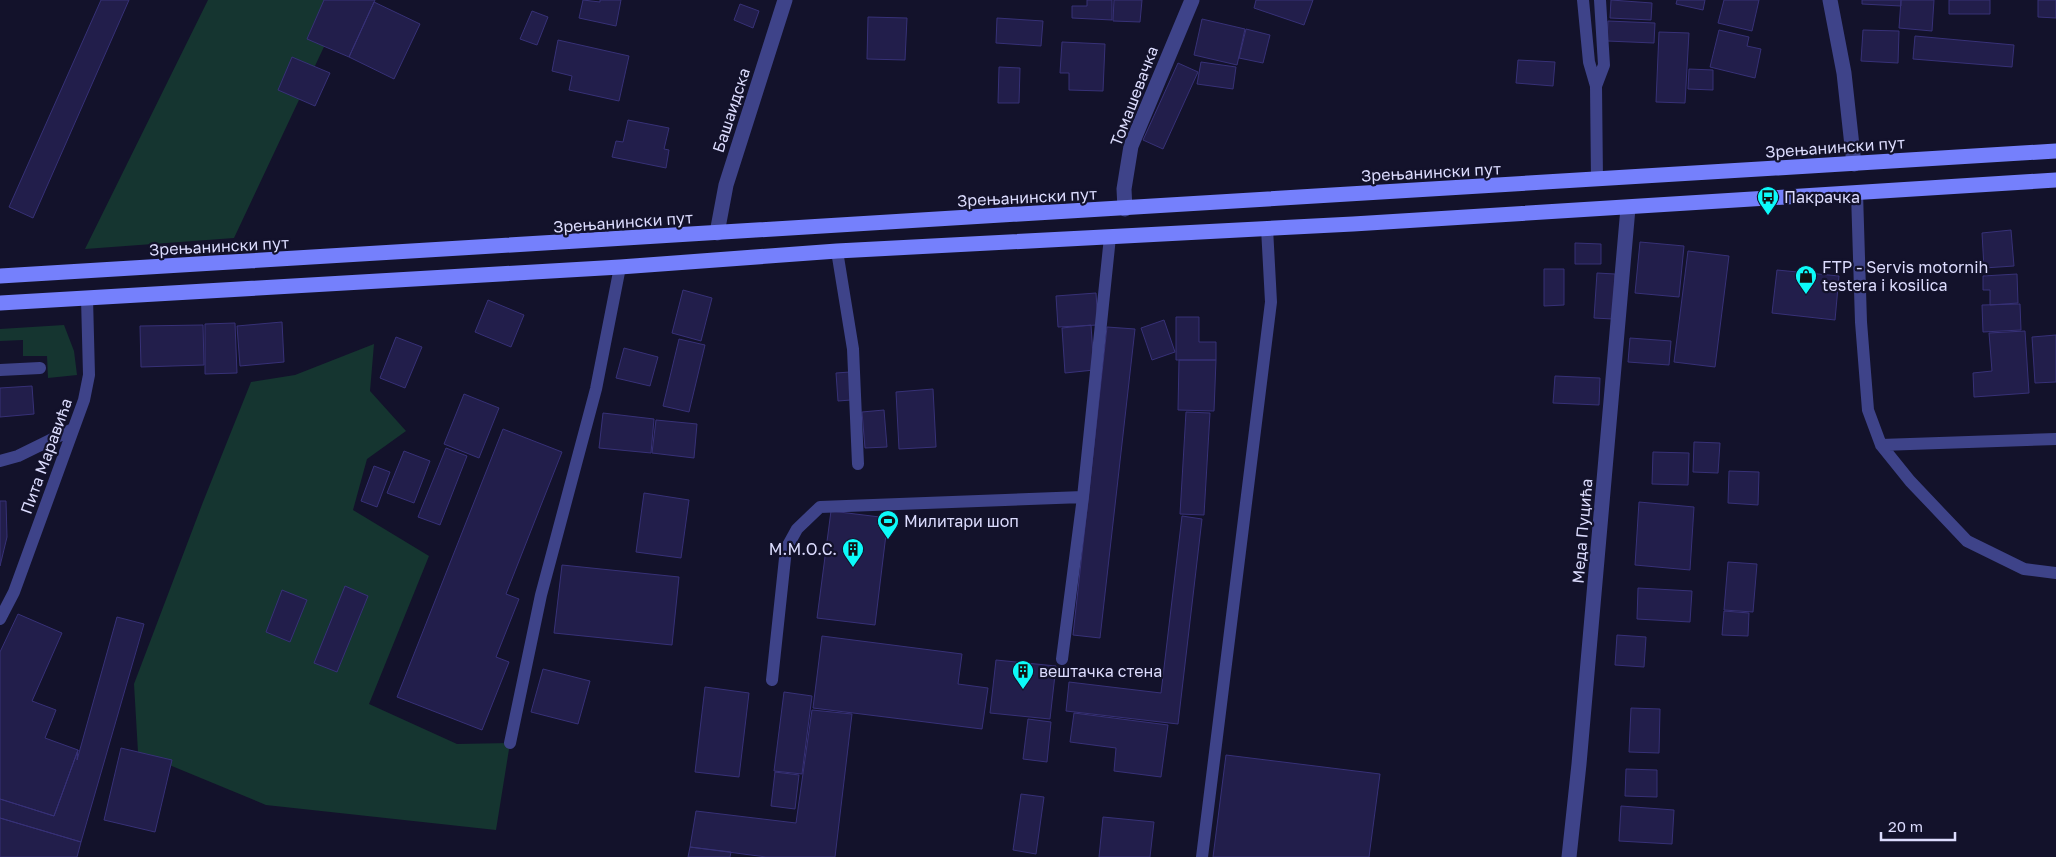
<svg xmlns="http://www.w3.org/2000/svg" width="2056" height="857" viewBox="0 0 2056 857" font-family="'Golos Text',sans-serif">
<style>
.green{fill:#153530}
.building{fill:#221e4b;stroke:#373177}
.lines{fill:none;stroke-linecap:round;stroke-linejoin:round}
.lane{stroke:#3e4389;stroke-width:12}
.street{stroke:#3e4389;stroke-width:15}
.secondary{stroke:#7580fc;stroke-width:15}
.labels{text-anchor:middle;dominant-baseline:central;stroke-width:4.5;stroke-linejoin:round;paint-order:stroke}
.street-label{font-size:16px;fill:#dcdcfe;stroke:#13122b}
.poi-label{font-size:16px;fill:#dcdcfe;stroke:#13122b;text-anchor:start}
</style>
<rect width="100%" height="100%" fill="#13122b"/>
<!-- green -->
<path class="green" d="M 208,0 L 346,0 L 234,238 L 85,249 Z
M 64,325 L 74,351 L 77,375 L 48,378 L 47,356 L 23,356 L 23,340 L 0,341 L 0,329 Z
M 374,344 L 370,391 L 406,431 L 367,459 L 353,510 L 429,556 L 369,704 L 457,744 L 510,743 L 496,830 L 266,805 L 138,752 L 134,684 L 203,502 L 251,382 L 295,375 Z"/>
<!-- building -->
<path class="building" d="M 101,0 L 129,0 L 33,218 L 9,207 Z
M 324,0 L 375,0 L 349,57 L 307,39 Z
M 583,0 L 600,2 L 600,0 L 621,0 L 616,26 L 579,18 Z
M 1087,0 L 1112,0 L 1112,20 L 1072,18 L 1072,6 L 1087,6 Z
M 1114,0 L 1142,0 L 1140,22 L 1113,21 Z
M 1256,0 L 1313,0 L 1304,25 L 1254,8 Z
M 1611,0 L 1652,3 L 1651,20 L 1610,18 Z
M 1677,0 L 1705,0 L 1703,10 L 1676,4 Z
M 1724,0 L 1759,0 L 1752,31 L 1718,23 Z
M 1862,0 L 1901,0 L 1901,6 L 1862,4 Z
M 1901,0 L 1934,0 L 1932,31 L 1899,28 Z
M 1949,0 L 1990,0 L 1990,14 L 1949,14 Z
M 2038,0 L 2056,0 L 2056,18 L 2038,17 Z
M 374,2 L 420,24 L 394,79 L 349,57 Z
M 740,4 L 759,11 L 753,28 L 734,20 Z
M 532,11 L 548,17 L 537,45 L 520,39 Z
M 868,17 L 907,18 L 905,60 L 867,59 Z
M 997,18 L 1043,21 L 1041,46 L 996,43 Z
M 1202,19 L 1245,29 L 1237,65 L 1194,55 Z
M 1608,21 L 1655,23 L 1654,43 L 1607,41 Z
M 1246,29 L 1270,35 L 1263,63 L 1239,58 Z
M 1719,30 L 1749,37 L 1747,46 L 1761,49 L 1755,78 L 1710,67 Z
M 1863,30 L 1899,31 L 1898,63 L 1861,61 Z
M 1659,32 L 1689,33 L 1685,103 L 1656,102 Z
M 1915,36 L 2014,45 L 2012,67 L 1913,59 Z
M 558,40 L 629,56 L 619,101 L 569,90 L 572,76 L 552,71 Z
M 1062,42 L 1105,44 L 1103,91 L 1069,90 L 1069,73 L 1060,73 Z
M 292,57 L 330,73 L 315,106 L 278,90 Z
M 1518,60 L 1555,62 L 1553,86 L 1516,83 Z
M 1201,62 L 1236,67 L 1233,89 L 1197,84 Z
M 1178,63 L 1198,72 L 1163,149 L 1143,140 Z
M 999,67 L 1020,68 L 1019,103 L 998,103 Z
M 1689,69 L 1713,70 L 1713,90 L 1688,89 Z
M 628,120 L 669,128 L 664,149 L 669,150 L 666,168 L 612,157 L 616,141 L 623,142 Z
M 2011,230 L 2014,266 L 1984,268 L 1982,233 Z
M 1640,242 L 1684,246 L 1679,297 L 1635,293 Z
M 1575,243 L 1601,244 L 1601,264 L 1575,264 Z
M 1688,251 L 1729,256 L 1715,367 L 1674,362 Z
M 1544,269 L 1564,269 L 1564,305 L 1544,306 Z
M 1777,270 L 1839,276 L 1835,320 L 1772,313 Z
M 1597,273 L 1615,274 L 1613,319 L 1594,318 Z
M 2017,274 L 2018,303 L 1990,305 L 1990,290 L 1983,290 L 1983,276 Z
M 683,290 L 712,298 L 701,341 L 672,333 Z
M 1096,293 L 1098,325 L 1058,327 L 1056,296 Z
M 488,300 L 524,315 L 511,347 L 475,332 Z
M 2020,304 L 2021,330 L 1983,332 L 1982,305 Z
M 1176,317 L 1199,317 L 1199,342 L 1216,342 L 1216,360 L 1176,360 Z
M 1164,320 L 1175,352 L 1152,360 L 1141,328 Z
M 282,322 L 284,362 L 240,366 L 237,326 Z
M 235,323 L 237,373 L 205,374 L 205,324 Z
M 203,325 L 204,365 L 141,367 L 140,326 Z
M 1091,325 L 1094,370 L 1065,373 L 1062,328 Z
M 1107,327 L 1135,329 L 1100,638 L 1073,635 Z
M 2025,331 L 2029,393 L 1974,397 L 1973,373 L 1992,371 L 1989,333 Z
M 2056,335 L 2056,382 L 2035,383 L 2032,337 Z
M 396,337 L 422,347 L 405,388 L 380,378 Z
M 1630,338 L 1671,341 L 1669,365 L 1628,362 Z
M 679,339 L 705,345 L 689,412 L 663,406 Z
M 624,348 L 658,357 L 650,386 L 616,378 Z
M 1179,360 L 1216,360 L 1214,411 L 1178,410 Z
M 850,372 L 851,400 L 838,401 L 836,373 Z
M 1555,376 L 1600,378 L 1599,405 L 1553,403 Z
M 32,386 L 34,414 L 0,417 L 0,388 Z
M 933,389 L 936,447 L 899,449 L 896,392 Z
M 464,394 L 499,408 L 479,458 L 444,444 Z
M 884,410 L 887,447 L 865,448 L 862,412 Z
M 1186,412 L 1210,413 L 1204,515 L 1180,514 Z
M 603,413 L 654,419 L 651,453 L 599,448 Z
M 656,420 L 697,424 L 694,458 L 652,453 Z
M 503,429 L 562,452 L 506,594 L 519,599 L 496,657 L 509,662 L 482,730 L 397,697 Z
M 1694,442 L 1720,443 L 1718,473 L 1693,472 Z
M 446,448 L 467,456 L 440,525 L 418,517 Z
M 404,451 L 430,461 L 414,503 L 387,493 Z
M 1653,452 L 1689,453 L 1688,485 L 1652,484 Z
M 374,466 L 390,472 L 377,507 L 361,501 Z
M 1729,471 L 1759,472 L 1758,505 L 1728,503 Z
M 644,493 L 689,500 L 681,558 L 636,552 Z
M 0,501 L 6,501 L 7,537 L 0,566 Z
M 1639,502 L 1694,507 L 1690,570 L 1635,565 Z
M 831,511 L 888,518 L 875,625 L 817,618 Z
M 1182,516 L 1202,519 L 1178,724 L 1066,711 L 1069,682 L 1161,693 Z
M 1728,562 L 1757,564 L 1753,612 L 1724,610 Z
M 562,565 L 679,577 L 672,645 L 554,633 Z
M 345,586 L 368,596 L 337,672 L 314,663 Z
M 1638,588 L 1692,591 L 1690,622 L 1637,619 Z
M 282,590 L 307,600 L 290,642 L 266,632 Z
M 1724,611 L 1749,613 L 1748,636 L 1722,635 Z
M 18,614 L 62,633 L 32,701 L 56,710 L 45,738 L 78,750 L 54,816 L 0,799 L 0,652 Z
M 117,617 L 144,624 L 81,842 L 0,818 L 0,799 L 54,816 L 78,750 L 77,760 Z
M 1617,635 L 1646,637 L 1644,667 L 1615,665 Z
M 822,636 L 962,654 L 958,684 L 988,688 L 982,729 L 813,708 Z
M 996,660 L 1056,666 L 1050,719 L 990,713 Z
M 543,669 L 590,681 L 578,724 L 531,712 Z
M 705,687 L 749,693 L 739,777 L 695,772 Z
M 784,692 L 812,696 L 802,774 L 774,771 Z
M 1631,708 L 1660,709 L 1659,753 L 1629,752 Z
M 812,710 L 852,714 L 835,857 L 766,857 L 690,847 L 696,811 L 796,823 Z
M 1074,713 L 1168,725 L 1161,777 L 1114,771 L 1116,748 L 1070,742 Z
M 1028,719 L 1051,722 L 1047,762 L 1023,759 Z
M 121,748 L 172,760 L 155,832 L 104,820 Z
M 1226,755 L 1380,774 L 1369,857 L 1213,857 Z
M 1626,769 L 1657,770 L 1657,797 L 1625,796 Z
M 775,772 L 799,775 L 795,809 L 771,806 Z
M 1021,794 L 1044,797 L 1036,854 L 1013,850 Z
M 1621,806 L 1674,810 L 1672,844 L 1619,841 Z
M 1103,817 L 1154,822 L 1150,857 L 1099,857 Z
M 0,818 L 81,842 L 77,857 L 0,857 Z
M 690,847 L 731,852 L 730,857 L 688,857 Z"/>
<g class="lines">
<!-- lane -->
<path class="lane" d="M 1583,0 L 1589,62 L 1596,86 L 1597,180
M 1596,86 L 1604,65 L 1600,0
M 1857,193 L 1861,322 L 1868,410 L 1881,445 L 1910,481 L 1967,541 L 2024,569 L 2056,573
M 837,251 L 853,349 L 858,464
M 0,370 L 40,368
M 1881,445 L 2056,439
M 0,461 L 18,456 L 73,429
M 0,619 L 14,592 L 84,400 L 89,375 L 87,298
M 1062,659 L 1083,497 L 1110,237
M 772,680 L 786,549 L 797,529 L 820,507 L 1083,497
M 510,743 L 541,595 L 596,389 L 620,267
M 1202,857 L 1271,302 L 1267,228"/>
<!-- street -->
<path class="street" d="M 1830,0 L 1844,73 L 1854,164
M 1125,209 L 1124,189 L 1131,146 L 1192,0
M 717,233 L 726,185 L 785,0
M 1569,857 L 1579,764 L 1628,208"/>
<!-- secondary -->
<path class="secondary" d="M 0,276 L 2056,151
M 0,303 L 620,267 L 837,251 L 1353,224 L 2056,180"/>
</g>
<!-- icons -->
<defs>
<g id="bus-pin" transform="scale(1.125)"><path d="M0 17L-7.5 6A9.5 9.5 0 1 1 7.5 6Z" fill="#0cfaf9" stroke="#13122b"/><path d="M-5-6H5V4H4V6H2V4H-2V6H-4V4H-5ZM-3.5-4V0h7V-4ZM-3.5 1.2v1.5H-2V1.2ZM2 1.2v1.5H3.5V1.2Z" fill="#111"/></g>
<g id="shop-pin" transform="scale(1.125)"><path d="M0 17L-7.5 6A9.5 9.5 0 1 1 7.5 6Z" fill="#0cfaf9" stroke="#13122b"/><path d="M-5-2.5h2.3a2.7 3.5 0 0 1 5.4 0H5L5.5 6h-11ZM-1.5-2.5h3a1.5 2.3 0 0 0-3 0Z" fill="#111"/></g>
<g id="stadium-pin" transform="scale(1.125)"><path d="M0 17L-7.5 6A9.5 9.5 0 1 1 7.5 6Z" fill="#0cfaf9" stroke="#13122b"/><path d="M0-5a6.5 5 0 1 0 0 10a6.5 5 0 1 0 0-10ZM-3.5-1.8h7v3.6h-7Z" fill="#111"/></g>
<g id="building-pin" transform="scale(1.125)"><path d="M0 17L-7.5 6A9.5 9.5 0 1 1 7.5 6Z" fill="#0cfaf9" stroke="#13122b"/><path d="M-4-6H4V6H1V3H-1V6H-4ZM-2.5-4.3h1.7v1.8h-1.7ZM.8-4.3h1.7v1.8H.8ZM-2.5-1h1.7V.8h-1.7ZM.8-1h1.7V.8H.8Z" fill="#111"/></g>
</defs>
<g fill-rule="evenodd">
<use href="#bus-pin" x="1768" y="197"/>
<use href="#shop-pin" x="1806" y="276"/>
<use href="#stadium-pin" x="888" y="521"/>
<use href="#building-pin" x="853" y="549"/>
<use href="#building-pin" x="1023" y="671"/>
</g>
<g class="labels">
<!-- street labels -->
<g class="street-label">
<text transform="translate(1134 96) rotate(-69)">Томашевачка</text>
<text transform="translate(731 110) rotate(-72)">Башаидска</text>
<text transform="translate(1835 147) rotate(-4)">Зрењанински пут</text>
<text transform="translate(1431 172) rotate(-3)">Зрењанински пут</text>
<text transform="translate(1027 197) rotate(-3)">Зрењанински пут</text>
<text transform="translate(623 222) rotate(-4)">Зрењанински пут</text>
<text transform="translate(219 246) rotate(-3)">Зрењанински пут</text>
<text transform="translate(46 456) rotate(-70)">Пита Маравића</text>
<text transform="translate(1582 531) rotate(-85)">Меда Пуцића</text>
</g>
<!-- poi labels -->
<g class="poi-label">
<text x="1784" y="197">Пакрачка</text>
<text x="1822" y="267">FTP - Servis motornih<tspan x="1822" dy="18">testera i kosilica</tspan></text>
<text x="904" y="521">Милитари шоп</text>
<text x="837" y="549" text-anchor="end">M.M.O.C.</text>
<text x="1039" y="671">вештачка стена</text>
</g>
</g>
<!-- scale -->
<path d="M1881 832v8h74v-8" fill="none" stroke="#dcdcfe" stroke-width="2.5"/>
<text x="1888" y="832" font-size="15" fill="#dcdcfe" stroke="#13122b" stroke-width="4" paint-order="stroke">20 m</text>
</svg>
